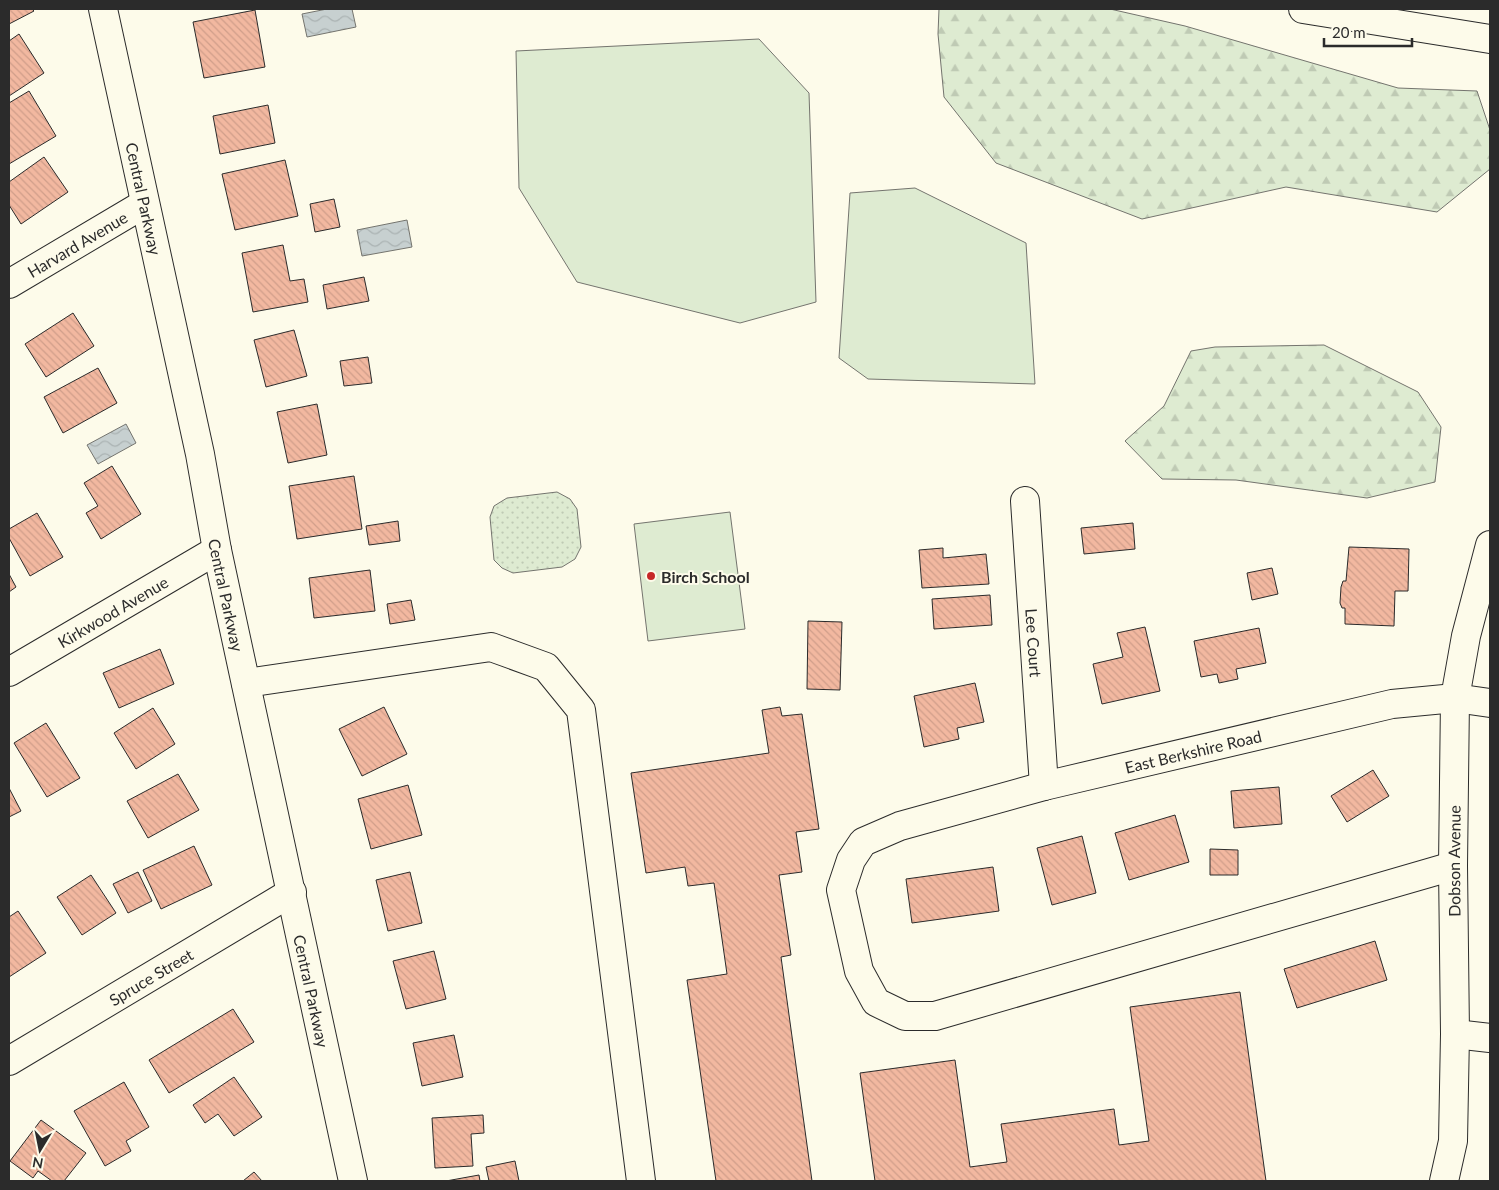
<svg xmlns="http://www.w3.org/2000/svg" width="1499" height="1190" viewBox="0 0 1499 1190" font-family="Lato,sans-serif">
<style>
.forest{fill:url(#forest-firs);stroke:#74746e}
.park{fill:url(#park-dots);stroke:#74746e}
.pitch{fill:#deebd1;stroke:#74746e}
.water{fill:url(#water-waves);stroke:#74746e}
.building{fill:url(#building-back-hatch);stroke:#2b2b2b}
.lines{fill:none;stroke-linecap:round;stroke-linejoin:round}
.minor-casing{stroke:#2b2b2b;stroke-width:30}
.major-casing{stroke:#2b2b2b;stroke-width:30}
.minor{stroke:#fdfbea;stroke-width:28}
.major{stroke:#fdfbea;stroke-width:28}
.poi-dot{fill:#c62828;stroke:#fdfbea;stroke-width:2}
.labels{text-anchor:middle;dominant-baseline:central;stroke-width:4;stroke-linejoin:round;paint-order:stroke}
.street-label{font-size:16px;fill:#2b2b2b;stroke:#fdfbea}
.poi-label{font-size:16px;font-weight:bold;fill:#2b2b2b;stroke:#fdfbea;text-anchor:start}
</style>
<defs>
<pattern id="forest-firs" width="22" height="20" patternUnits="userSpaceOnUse" patternTransform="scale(1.25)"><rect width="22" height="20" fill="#deebd1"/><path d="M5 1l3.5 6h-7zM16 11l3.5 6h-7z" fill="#bfcab4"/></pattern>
<pattern id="park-dots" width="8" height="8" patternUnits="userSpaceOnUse" patternTransform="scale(1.25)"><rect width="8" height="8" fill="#deebd1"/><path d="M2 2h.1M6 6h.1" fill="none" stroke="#bfcab4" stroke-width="1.8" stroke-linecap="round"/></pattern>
<pattern id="water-waves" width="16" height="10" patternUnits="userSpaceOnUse" patternTransform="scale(1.25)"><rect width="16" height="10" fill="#c7d0d0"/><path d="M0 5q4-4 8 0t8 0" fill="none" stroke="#abb3b3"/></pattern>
<pattern id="building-back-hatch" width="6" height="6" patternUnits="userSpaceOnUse" patternTransform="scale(1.25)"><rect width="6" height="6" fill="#f2b8a0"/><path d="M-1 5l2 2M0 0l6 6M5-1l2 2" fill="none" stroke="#d09e8a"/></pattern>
</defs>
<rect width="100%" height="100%" fill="#fdfbea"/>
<!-- forest -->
<path class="forest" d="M 939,9 L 1110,9 L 1185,26 L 1398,88 L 1477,91 L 1490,130 L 1490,169 L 1437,212 L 1286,187 L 1142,219 L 996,163 L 944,97 L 938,34 Z
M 1324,345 L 1418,392 L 1441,427 L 1435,482 L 1367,498 L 1236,480 L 1162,479 L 1125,441 L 1164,406 L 1191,351 L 1215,347 Z"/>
<!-- park -->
<path class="park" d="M 557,492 L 570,499 L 577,509 L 581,547 L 575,559 L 562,567 L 513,573 L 502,568 L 494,560 L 490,517 L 494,506 L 507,498 Z"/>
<!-- pitch -->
<path class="pitch" d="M 759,39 L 809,93 L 816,302 L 740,323 L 577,282 L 519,188 L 516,51 Z
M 915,188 L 1026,243 L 1035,384 L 868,379 L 839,358 L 850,193 Z
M 730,512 L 745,629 L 648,641 L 634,524 Z"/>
<!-- water -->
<path class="water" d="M 327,9 L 352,9 L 356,27 L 307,37 L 302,14 Z
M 407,220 L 412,247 L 362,256 L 357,230 Z
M 126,424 L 136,443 L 98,464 L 87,445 Z"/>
<!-- building -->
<path class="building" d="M 9,9 L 32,9 L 34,11 L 9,24 Z
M 255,10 L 265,67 L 204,78 L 193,22 Z
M 19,34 L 44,73 L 9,96 L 9,41 Z
M 29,91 L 56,136 L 9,164 L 9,103 Z
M 268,105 L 275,143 L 220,154 L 213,116 Z
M 44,157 L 68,192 L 21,224 L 9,205 L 9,182 Z
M 285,160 L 298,216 L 235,230 L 222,174 Z
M 334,199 L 340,227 L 315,232 L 310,204 Z
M 283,245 L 290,281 L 304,279 L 308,302 L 253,312 L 242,253 Z
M 364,277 L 369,301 L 327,309 L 323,285 Z
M 73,313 L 94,346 L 46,377 L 25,344 Z
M 294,330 L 307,376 L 266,387 L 254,340 Z
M 368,357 L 372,383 L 344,386 L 340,361 Z
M 98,368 L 117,403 L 63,433 L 44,397 Z
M 317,404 L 327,455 L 288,463 L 277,412 Z
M 112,466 L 141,514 L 101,539 L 86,513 L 98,506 L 84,483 Z
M 354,476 L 362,529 L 297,539 L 289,486 Z
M 37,513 L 63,557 L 30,576 L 9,538 L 9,529 Z
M 398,521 L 400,541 L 369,545 L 366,526 Z
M 1133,523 L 1135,549 L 1084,554 L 1081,528 Z
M 1349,547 L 1409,549 L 1408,591 L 1395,591 L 1394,626 L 1345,624 L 1345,608 L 1342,608 L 1340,603 L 1341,587 L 1343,581 L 1346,581 Z
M 943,548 L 943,558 L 986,554 L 989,584 L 922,588 L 919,550 Z
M 1272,568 L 1278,594 L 1252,600 L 1247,573 Z
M 370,570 L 375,611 L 314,618 L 309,578 Z
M 9,574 L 16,587 L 9,592 Z
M 990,595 L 992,625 L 934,629 L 932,599 Z
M 411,600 L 415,620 L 390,624 L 387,604 Z
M 808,621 L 842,622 L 840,690 L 807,689 Z
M 1145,627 L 1160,691 L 1102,704 L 1093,664 L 1123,657 L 1117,633 Z
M 1259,628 L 1266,663 L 1236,669 L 1238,679 L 1219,683 L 1217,674 L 1201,677 L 1194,641 Z
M 160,649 L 174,684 L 119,708 L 103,673 Z
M 975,683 L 984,722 L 957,728 L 959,739 L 924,747 L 914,696 Z
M 384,707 L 407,754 L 362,776 L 339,729 Z
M 780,707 L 782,716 L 802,714 L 819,829 L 796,832 L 802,872 L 779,875 L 791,955 L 781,957 L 812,1181 L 716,1181 L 687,980 L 727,974 L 714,883 L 688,886 L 685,867 L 646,873 L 631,773 L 769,753 L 762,710 Z
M 153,708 L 175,744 L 136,769 L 114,733 Z
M 46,723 L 80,778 L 47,797 L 14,743 Z
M 1373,770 L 1389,796 L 1347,822 L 1331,796 Z
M 178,774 L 199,810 L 148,838 L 127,801 Z
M 408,785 L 422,835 L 371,849 L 358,799 Z
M 1279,787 L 1282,824 L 1234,828 L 1231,791 Z
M 9,788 L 21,811 L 9,817 Z
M 1175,815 L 1189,862 L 1129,880 L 1115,833 Z
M 1082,836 L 1096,893 L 1052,905 L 1037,848 Z
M 194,846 L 212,885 L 161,909 L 143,870 Z
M 1210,849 L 1238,850 L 1238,875 L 1210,875 Z
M 993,867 L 999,911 L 912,923 L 906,879 Z
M 138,872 L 152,901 L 128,913 L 113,884 Z
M 410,872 L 422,923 L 388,931 L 376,880 Z
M 91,875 L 116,913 L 82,935 L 57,897 Z
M 18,911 L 46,953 L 9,977 L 9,917 Z
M 1375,941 L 1387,980 L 1297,1008 L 1284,969 Z
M 434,951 L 446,999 L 406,1009 L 393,961 Z
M 1240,992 L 1266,1181 L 875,1181 L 860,1073 L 955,1060 L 970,1167 L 1007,1162 L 1001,1124 L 1114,1109 L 1119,1145 L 1149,1141 L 1130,1007 Z
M 233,1009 L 254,1042 L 169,1093 L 149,1060 Z
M 454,1035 L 463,1077 L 422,1086 L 413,1043 Z
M 234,1077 L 262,1117 L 234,1136 L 218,1114 L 205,1123 L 193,1105 Z
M 124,1082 L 149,1127 L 126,1141 L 131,1151 L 105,1166 L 74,1111 Z
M 483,1115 L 484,1133 L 471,1134 L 473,1166 L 435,1168 L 432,1118 Z
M 41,1120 L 86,1153 L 64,1181 L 52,1181 L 38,1171 L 33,1178 L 10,1161 Z
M 515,1161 L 519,1181 L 489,1181 L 486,1167 Z
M 254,1172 L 262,1181 L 243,1181 Z
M 479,1175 L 480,1181 L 446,1181 Z"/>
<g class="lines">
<!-- minor casing -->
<g class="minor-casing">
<g id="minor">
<path id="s1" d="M 103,9 L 200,454 L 217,550 L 353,1181"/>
<path id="s2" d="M 9,284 L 144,204"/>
<path id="s3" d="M 1025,501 L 1044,786"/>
<path id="s4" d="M 9,672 L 217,550"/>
<path d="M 246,683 L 491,647 L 546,667 L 581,710 L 641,1181"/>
<path id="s5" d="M 1453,866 L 935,1016 L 905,1016 L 876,1002 L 859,971 L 841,890 L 851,860 L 863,842 L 900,826 L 1044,786 L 1392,704 L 1455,698 L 1490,703"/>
<path d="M 1455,1034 L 1490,1038"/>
<path id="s6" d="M 9,1061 L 292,892"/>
<path id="s7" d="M 1444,1181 L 1453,1141 L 1455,1034 L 1453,866 L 1455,698 L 1466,636 L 1490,545"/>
</g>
</g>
<!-- major casing -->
<g class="major-casing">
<path id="major" d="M 1303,9 L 1490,39"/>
</g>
<!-- minor -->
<use href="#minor" class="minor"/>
<!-- major -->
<use href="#major" class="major"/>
</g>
<!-- markers -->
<circle class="poi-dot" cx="651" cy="576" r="5"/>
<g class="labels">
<!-- street labels -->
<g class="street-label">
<text stroke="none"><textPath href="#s1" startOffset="194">Central Parkway</textPath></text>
<text stroke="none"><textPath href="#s2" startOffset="79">Harvard Avenue</textPath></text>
<text stroke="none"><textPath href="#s1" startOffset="599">Central Parkway</textPath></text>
<text stroke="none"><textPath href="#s4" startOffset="120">Kirkwood Avenue</textPath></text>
<text stroke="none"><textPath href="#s3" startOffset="142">Lee Court</textPath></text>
<text stroke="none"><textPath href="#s5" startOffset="1116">East Berkshire Road</textPath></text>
<text stroke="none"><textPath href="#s7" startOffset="321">Dobson Avenue</textPath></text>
<text stroke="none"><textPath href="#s6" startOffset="165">Spruce Street</textPath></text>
<text stroke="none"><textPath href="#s1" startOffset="1004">Central Parkway</textPath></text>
</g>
<!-- poi labels -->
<g class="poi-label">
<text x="661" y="576">Birch School</text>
</g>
</g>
<!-- border -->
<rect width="1499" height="1190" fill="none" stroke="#2b2b2b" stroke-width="20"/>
<!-- north arrow -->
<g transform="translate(40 1150) rotate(190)" stroke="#fdfbea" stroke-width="4" paint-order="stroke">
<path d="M0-4L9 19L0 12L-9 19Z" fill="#2b2b2b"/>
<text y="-8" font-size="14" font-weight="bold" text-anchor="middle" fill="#2b2b2b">N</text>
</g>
<!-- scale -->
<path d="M1324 38v8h88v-8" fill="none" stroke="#2b2b2b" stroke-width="2.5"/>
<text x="1332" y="38" font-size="15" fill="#2b2b2b" stroke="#fdfbea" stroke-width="4" paint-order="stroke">20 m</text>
</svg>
